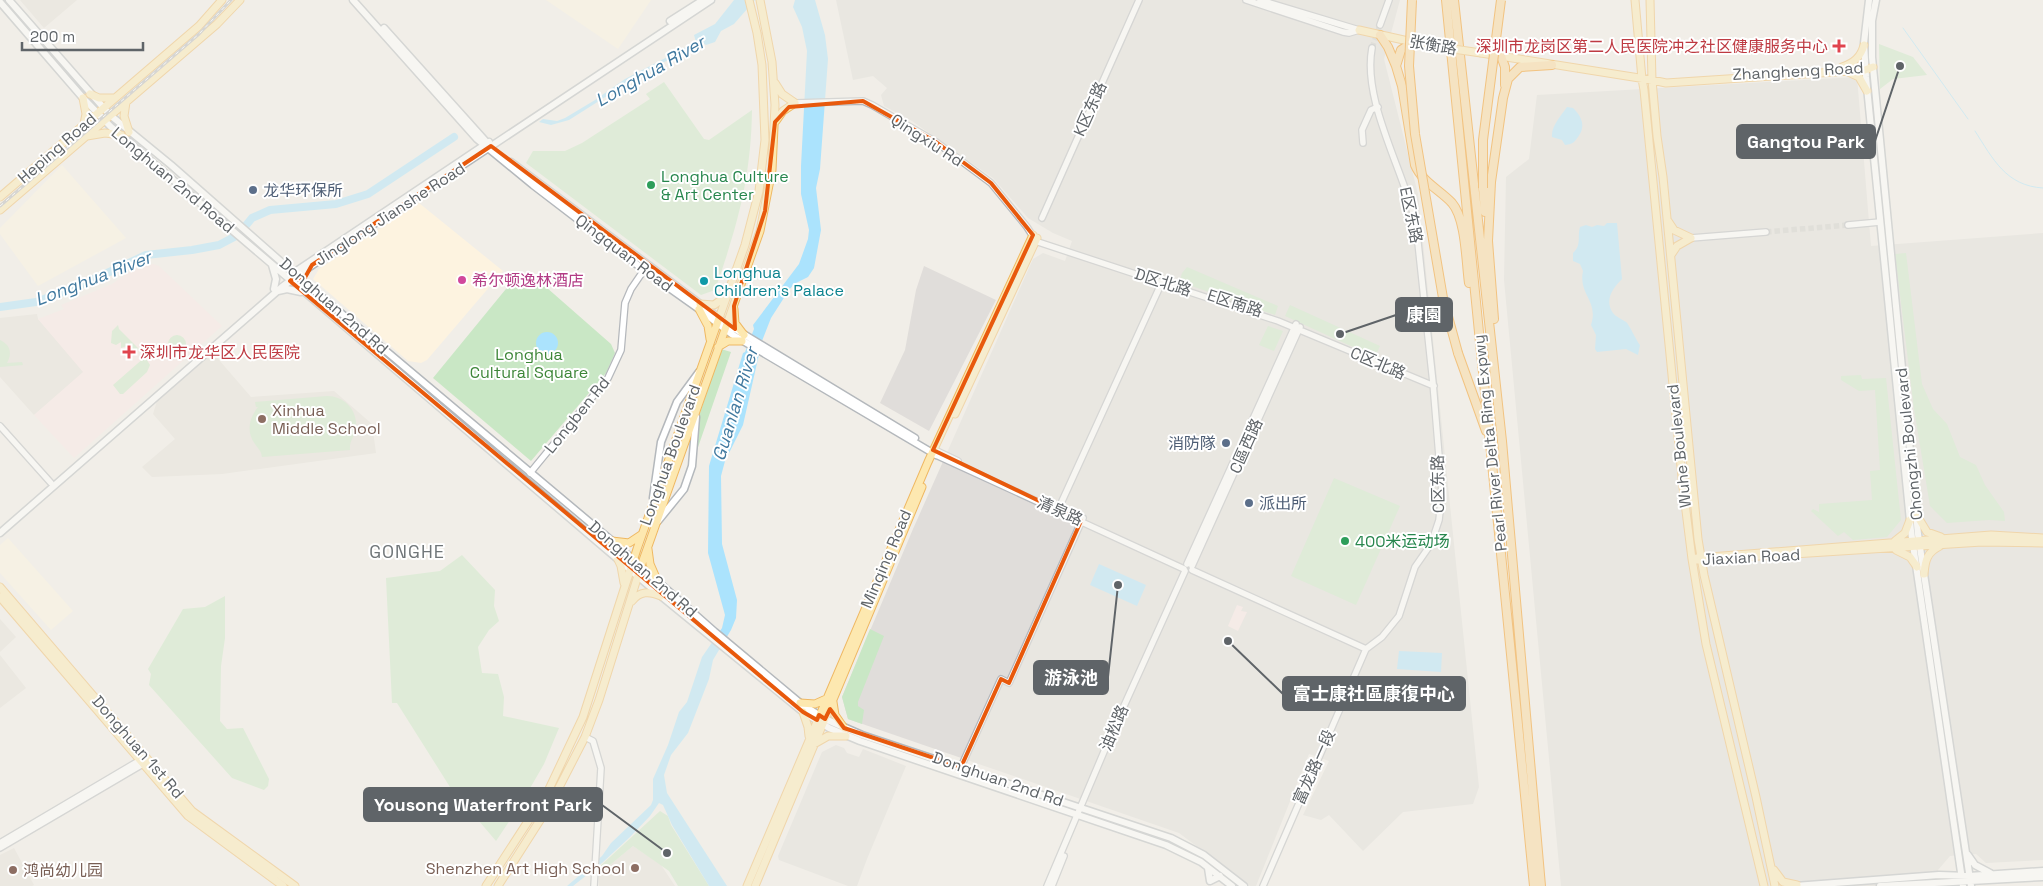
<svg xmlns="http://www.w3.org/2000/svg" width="2043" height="886" viewBox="0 0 2043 886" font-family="'Space Grotesk','Noto Sans SC',sans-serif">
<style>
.commercial{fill:#fdf3e0}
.industrial{fill:#e0ddda}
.education{fill:#e4dfd9}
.medical{fill:#fbe6e6}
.green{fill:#c9e7c5}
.water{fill:#abe3fd}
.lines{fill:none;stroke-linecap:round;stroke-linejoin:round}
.stream{stroke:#abe3fd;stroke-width:1}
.river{stroke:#abe3fd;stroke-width:8}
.tertiary-tunnel{stroke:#ccccc8;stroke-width:5.5;stroke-dasharray:5.5 3;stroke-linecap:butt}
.tertiary-casing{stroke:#b5b8bc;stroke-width:8}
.secondary-casing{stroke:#b4b8bc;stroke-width:9}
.primary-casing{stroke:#efb862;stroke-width:9}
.motorway-casing{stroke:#f38e05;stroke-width:10}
.tertiary{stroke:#fff;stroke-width:5.5}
.secondary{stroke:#fff;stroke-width:6}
.primary{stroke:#fde8b0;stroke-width:7}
.motorway{stroke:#fbd595;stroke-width:8}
.rail-casing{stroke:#b6b7b8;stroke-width:3}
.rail{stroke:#fff;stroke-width:1;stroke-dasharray:4;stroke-linecap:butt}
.primary-bridge-casing{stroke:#efb862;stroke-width:9;stroke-linecap:butt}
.motorway-bridge-casing{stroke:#f38e05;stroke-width:10;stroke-linecap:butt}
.primary-bridge{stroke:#fde8b0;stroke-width:7}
.motorway-bridge{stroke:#fbd595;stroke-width:8}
.marked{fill:none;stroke:#e8590c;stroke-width:4;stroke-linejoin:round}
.health-dot{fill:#e0444e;stroke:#fff;stroke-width:2}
.leisure-dot{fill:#2e9e5b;stroke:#fff;stroke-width:2}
.service-dot{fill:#5c6f8a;stroke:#fff;stroke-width:2}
.hotel-dot{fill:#d1479c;stroke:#fff;stroke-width:2}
.culture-dot{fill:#0f9aa8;stroke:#fff;stroke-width:2}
.education-dot{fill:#8d6e63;stroke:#fff;stroke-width:2}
.labels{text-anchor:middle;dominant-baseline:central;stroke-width:4;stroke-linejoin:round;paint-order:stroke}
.street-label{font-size:16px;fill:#5f6468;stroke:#fff}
.health-label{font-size:16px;fill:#be3a42;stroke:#fff;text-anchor:end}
.leisure-label{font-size:16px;fill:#27864d;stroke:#fff;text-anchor:start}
.service-label{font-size:16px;fill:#4e5e75;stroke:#fff;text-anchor:start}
.culture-label{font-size:16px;fill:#0d838f;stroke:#fff;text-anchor:start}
.hotel-label{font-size:16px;fill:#b23c85;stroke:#fff;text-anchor:start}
.park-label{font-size:16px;fill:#3d8638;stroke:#fff}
.education-label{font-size:16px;fill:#785e54;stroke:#fff;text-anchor:start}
.water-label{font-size:18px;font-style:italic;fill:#40799f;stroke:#fff}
.neighbourhood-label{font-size:18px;letter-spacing:1px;fill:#707679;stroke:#fff}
.leader{fill:none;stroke:#5f6468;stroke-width:2}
.callout-dot{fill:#5f6468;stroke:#fff;stroke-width:2}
.callout{fill:#5f6468;stroke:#5f6468;stroke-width:2}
.callout-label{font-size:18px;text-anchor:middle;font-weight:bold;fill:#fff}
</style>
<rect width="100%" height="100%" fill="#f1eee8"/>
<!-- commercial -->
<path class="commercial" d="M 546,0 L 651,0 L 618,49 Z
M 62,165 L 126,238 L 38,286 L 0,234 L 0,228 Z
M 419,203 L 503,271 L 427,360 L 421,363 L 408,361 L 313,279 L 319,269 Z
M 8,538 L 73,611 L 51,630 L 0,573 L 0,545 Z"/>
<!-- industrial -->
<path class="industrial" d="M 836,0 L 1400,0 L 1384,59 L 1418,194 L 1479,787 L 1473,804 L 1403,812 L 1363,851 L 1329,815 L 1321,820 L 1303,815 L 1329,761 L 1309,754 L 1256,886 L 1250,886 L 1179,833 L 848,719 L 842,697 L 913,529 L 1033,259 L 1043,253 L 1065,261 L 1072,241 L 1053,233 L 1028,218 L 993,178 L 912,121 L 884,106 L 881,95 L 887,88 L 873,76 L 853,80 Z
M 1857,77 L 1871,246 L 2043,233 L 2043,860 L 1986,863 L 1976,854 L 1950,856 L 1938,870 L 1938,886 L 1561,886 L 1504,280 L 1506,177 L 1529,159 L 1537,95 Z
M 924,266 L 996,300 L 929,431 L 880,403 L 905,350 L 916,290 Z
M 836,745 L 844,748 L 847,753 L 859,757 L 863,749 L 906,766 L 867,859 L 857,886 L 848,886 L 779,860 L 778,856 L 822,752 Z"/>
<!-- education -->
<path class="education" d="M 20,0 L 77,0 L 44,28 Z
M 37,314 L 38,319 L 84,372 L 34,415 L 0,377 L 0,318 Z
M 213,353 L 251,397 L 334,391 L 372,424 L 376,453 L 222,474 L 152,477 L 142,467 L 175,439 L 153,414 L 157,401 Z
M 0,619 L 16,637 L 0,652 Z
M 0,655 L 26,688 L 0,708 Z
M 633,846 L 661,865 L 675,886 L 599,886 L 599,874 Z
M 14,848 L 34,885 L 32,886 L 0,886 L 0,855 Z"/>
<!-- medical -->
<path class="medical" d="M 153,264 L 159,266 L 222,326 L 74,458 L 34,415 L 83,372 L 38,319 L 64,309 L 61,305 L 112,284 L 135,268 Z
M 1237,605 L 1243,607 L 1241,611 L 1247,612 L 1238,631 L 1228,626 Z"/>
<!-- green -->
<path class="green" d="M 1879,44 L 1913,57 L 1927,75 L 1893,79 L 1880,89 Z
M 664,82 L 704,139 L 709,140 L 752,110 C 751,179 737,227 715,290 L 701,295 L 526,163 L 533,151 L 565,151 L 582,143 L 650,99 L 646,94 Z
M 1906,253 L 1922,384 L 1933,409 L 1947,424 L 1960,457 L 1976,465 L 1985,485 L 2004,512 L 2005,521 L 1989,520 L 1947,523 L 1930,506 L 1914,409 L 1895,254 Z
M 1187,267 L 1278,306 L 1275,315 L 1183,283 L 1180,280 L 1182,273 Z
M 519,273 L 530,273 L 611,344 L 615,353 L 606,373 L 531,461 L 433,378 Z
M 1290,305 L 1380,346 L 1375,357 L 1285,316 Z
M 118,325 L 119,329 L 139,349 L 129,358 L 125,357 L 127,355 L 126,353 L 130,349 L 127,346 L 121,348 L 121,342 L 116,345 L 111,343 L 112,331 Z
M 1268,326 L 1283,331 L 1274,351 L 1259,345 Z
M168 344a9 9 0 1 1 18 0a9 9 0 1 1-18 0Z
M 0,340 C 11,345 12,354 7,363 L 22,362 L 23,365 L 0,367 Z
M 721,349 L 731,352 L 696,453 L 700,413 Z
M 145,357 L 150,365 L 147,372 L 123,394 L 120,394 L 113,385 Z
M 1861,375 L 1862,379 L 1886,378 L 1901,520 L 1887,537 L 1853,540 L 1844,532 L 1838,536 L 1811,511 L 1813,509 L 1819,512 L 1819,504 L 1872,500 L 1870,471 L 1880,470 L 1875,390 L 1859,391 L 1841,380 L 1841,376 Z
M 327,396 C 344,396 358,410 356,428 C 355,437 349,440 350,450 L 262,457 C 261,450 259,450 255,444 C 246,432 249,418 258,407 L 256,407 L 255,402 Z
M 1334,478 L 1400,506 L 1356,605 L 1291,576 Z
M 462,555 L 495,590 L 494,606 L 499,621 L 489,630 L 478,647 L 482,673 L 498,674 L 504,697 L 503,716 L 559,728 L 544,764 L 522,802 L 496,841 L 450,787 L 397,703 L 392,703 L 386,578 L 440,571 Z
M 225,596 L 225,638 L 221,666 L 220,721 L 227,729 L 243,728 L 269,779 L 268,786 L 264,790 L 232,778 L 149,685 L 151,674 L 148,669 L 183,609 L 205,607 Z
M 870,629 L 884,636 L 858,702 L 858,706 L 864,710 L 862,724 L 848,719 L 842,697 Z
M 660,811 L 668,816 L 671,825 L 709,886 L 678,886 L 669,871 L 633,846 L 599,874 L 598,868 Z"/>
<!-- water -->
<path class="water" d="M 734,0 L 755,0 L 734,24 L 721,31 L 715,42 L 706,45 L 703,43 L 648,70 L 569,120 L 551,125 L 539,122 L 543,119 L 557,121 L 565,118 L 595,100 L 625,79 L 696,42 L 694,35 L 715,24 Z
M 795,0 L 815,0 L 825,35 L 828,59 L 820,169 L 816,188 L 821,230 L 814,268 L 808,277 L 794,284 L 789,290 L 771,318 L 762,341 L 743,425 L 725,461 L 721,476 L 722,544 L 737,600 L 736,618 L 731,630 L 713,660 L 709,679 L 688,733 L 671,755 L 664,775 L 667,793 L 727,886 L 709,886 L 672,825 L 663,805 L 659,803 L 650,816 L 630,837 L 602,863 L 573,886 L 567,886 L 602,856 L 611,843 L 651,805 L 653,800 L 653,779 L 668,745 L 679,712 L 687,702 L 702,657 L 722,628 L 725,615 L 708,553 L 709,466 L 743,353 L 745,352 L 754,329 L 753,325 L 799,264 L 808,239 L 809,230 L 801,194 L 801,166 L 807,51 L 802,27 L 793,7 Z
M 1567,107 L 1573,108 C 1582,117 1586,126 1578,137 C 1574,142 1574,144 1565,145 L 1562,140 L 1552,137 C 1551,126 1561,116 1567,107 Z
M 1607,223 L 1617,223 L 1622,279 C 1613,288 1604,300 1613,313 C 1616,317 1622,319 1626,322 C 1629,324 1636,340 1640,345 L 1638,355 L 1626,349 L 1597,352 L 1595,349 L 1596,335 L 1591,325 C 1599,300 1578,295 1583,271 L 1580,264 L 1573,261 L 1573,253 C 1582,245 1577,237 1580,227 L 1586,225 L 1592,227 L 1597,225 L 1604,226 Z
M536 343a11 11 0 1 1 22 0a11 11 0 1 1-22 0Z
M 1099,564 L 1146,585 L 1137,606 L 1090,585 Z
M 1399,651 L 1442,653 L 1441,672 L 1397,669 Z"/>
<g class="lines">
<!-- stream -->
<path class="stream" d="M 1903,28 L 1968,119
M 1975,131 C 1993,159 2006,186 2043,188"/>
<!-- river -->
<path class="river" d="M 0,307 L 36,302 L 79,286 L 146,255 L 192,250 L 219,245 L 238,235 L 252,218 L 270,210 L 336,204 L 368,194 L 454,137"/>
<!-- tertiary-tunnel -->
<path class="tertiary-tunnel" d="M 1372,48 L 1380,25
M 1766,232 L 1848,225"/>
<!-- tertiary casing -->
<g class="tertiary-casing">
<path id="tertiary" d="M 1246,0 L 1343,32 L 1349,33 L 1359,30
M 1260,0 L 1359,30
M 1380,25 L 1389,0
M 795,103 L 863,101 L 872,105 L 936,142 L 991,183 L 1027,227 L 1034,238
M 1363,143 L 1362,130 L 1371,110 L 1378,107
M 1042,218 L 1139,0
M 1848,225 L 1880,222
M 1691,238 L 1766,232
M 1032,240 L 1278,321 L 1434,386
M 0,426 L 51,483
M 937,451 L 958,461
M 936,455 L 1184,569
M 530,473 L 608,378 L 621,350 L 625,303 L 631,289 L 644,270
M 1058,510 L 1162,282
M 1187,564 L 1296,324
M 1192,566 L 1300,327
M 1192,570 L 1366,649
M 585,737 L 593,741 L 601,768 L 594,886
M 961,767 L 1001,679 L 1009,683 L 1083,518
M 0,843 L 142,759
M 0,848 L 143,764 L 144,760
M 1047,886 L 1114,728 L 1185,571
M 1052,886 L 1064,856
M 1263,886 L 1366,649 L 1382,637 L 1399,616 L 1415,567 L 1431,544 L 1439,520 L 1442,493 L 1433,383 L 1416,224 C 1404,171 1362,101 1372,48"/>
</g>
<!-- secondary casing -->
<g class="secondary-casing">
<path id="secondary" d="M 9,0 L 110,115 L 171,165 L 304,282 L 612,541 L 715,632 L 800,703 L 825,719 L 862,735 L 1171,838 L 1204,855 L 1244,886
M 353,0 L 477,139 L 533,185 L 644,270 L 699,309 L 733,335 L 936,455
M 1869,0 L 1864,43 L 1866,77 L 1911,531 L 1963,886
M 1876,0 L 1872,21 L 1872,57 L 1918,534 L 1971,886
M 0,2 L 83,98 L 111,127 L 661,596 L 803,712 L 829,728 L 860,741 L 1166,845 L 1201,862 L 1232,886
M 670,21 L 703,0
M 384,28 L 489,145
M 511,162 L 727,324 L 915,438
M 272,265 L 276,279 L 274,289
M 292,274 L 489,142
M 278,291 L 287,289 L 301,292
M 653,498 L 661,442 L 677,402 L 699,372
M 658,521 L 684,489 L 692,466 L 696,417
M 0,533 L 282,287 L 302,272 L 711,0
M 1968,855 L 1975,865 L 1990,873
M 1208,868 L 1210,881 L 1220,876
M 1795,886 L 1939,875 L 1969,876 L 2043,871
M 1880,886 L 2043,877"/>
</g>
<!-- primary casing -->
<g class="primary-casing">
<path id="primary" d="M 1635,0 L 1642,79 L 1644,90 L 1683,487 L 1692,559 L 1706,644 L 1764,886
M 1650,0 L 1652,80 L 1657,136 L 1663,177 L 1698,539 L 1704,575 L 1756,797 L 1775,886
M 1359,30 L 1426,45
M 1481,53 L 1652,80 L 1666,83 L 1865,70 L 1873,67
M 1842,67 C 1854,63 1861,57 1864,45
M 1848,72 L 1859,77 L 1867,91
M 775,83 L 782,94 L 795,103
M 90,94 L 99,98 L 114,98
M 83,98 L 86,114 L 84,124
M 126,102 L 124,116 L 129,132
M 776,121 L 783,111 L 795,103
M 87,136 L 105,133 L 121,135
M 0,197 L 199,26 L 222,0
M 0,210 L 217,24 L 240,0
M 1668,221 L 1674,230 L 1691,238
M 1671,255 L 1677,246 L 1691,238
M 700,304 L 714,305 L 725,297
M 699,309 L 708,326 L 710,339
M 734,309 L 735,323 L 744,335
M 718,347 L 728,341 L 742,341
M 955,414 L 1037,238
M 1916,514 L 1927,532 L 1941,537
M 612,541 L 629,543 L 641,535
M 1895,541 L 1905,533 L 1910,520
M 648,549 L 650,564 L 657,580
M 1896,550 L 1910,557 L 1917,567
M 616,555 L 621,566 L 624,583
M 1697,558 L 1991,535 L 2043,538
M 1697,560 L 1982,542 L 2043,543
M 1924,574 C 1925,561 1927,552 1940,546
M 0,587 L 192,811 L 295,886
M 0,597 L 188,816 L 283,886
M 632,601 C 640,591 649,591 661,596
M 833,702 L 835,715 L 844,728
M 800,703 L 815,704 L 826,699
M 803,712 L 808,727 L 809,736
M 814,744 L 828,736 L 846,736
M 1774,870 L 1783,882 L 1797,885
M 486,886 L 549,789 L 583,717 L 637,549 L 745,245 L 759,191 L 765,140 L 762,65 L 757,33 L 749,0
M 498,886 L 551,803 L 585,737 L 599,700 L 641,566 L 760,231 L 772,170 L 775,105 L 772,62 L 760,0
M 747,886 L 928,462 L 1033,235
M 755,886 L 922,487"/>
</g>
<!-- motorway casing -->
<g class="motorway-casing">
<path id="motorway" d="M 1446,0 L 1534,886
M 1454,0 L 1502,441 L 1541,886
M 1380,35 L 1388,47 L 1396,66
M 1413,42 L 1401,50 L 1396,66 L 1402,86 L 1415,165 C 1422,182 1440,190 1452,203 C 1466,219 1466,262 1469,283
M 1501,56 L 1505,67 L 1505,85
M 1483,188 L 1485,212
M 1494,319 L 1488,241 L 1491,182 L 1503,98 L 1508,79 L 1520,67 L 1552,65
M 1458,353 L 1486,431"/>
</g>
<!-- tertiary -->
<use href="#tertiary" class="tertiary"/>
<!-- secondary -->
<use href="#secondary" class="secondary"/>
<!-- primary -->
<use href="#primary" class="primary"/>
<!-- motorway -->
<use href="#motorway" class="motorway"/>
<!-- rail casing -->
<g class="rail-casing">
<path id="rail" d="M 0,206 L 199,34 L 231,0"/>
</g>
<!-- rail -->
<use href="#rail" class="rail"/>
<!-- primary-bridge casing -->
<g class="primary-bridge-casing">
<path id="primary-bridge" d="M 1426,45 L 1481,53"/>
</g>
<!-- motorway-bridge casing -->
<g class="motorway-bridge-casing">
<path id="motorway-bridge" d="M 1412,0 L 1409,66 L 1415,134 L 1443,298 L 1458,353
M 1483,188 L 1483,140 L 1501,0"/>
</g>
<!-- primary-bridge -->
<use href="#primary-bridge" class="primary-bridge"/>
<!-- motorway-bridge -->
<use href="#motorway-bridge" class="motorway-bridge"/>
</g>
<!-- marked area -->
<path d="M0 0H2043V886H0ZM 863,101 L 936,142 L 991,183 L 1033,235 L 933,450 L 1081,521 L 1009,683 L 1001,679 L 961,767 L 844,728 L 830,709 L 825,719 L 819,715 L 817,720 L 803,712 L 290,281 L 297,275 L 303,281 L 312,265 L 491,146 L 735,329 L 734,306 L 765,211 L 775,122 L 789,107 Z" fill="#f1eee8" fill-opacity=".55" fill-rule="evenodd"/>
<path class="marked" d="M 863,101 L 936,142 L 991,183 L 1033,235 L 933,450 L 1081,521 L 1009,683 L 1001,679 L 961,767 L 844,728 L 830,709 L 825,719 L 819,715 L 817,720 L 803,712 L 290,281 L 297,275 L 303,281 L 312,265 L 491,146 L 735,329 L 734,306 L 765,211 L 775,122 L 789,107 Z"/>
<!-- markers -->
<g class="health-dot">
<path d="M1836.5 38.5h5v5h5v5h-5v5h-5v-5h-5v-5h5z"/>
<path d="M126.5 344.5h5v5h5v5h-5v5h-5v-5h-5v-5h5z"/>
</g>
<g class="leisure-dot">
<circle cx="651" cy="185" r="5"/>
<circle cx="1345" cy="541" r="5"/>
</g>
<g class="service-dot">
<circle cx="253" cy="190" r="5"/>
<circle cx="1226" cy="443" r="5"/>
<circle cx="1249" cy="503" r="5"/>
</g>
<circle class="hotel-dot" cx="462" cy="280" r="5"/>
<circle class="culture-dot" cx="704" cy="281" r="5"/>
<g class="education-dot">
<circle cx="262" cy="419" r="5"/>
<circle cx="635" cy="868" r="5"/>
<circle cx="13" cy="870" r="5"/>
</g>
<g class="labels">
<!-- street labels -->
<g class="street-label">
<text transform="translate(1433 45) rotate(10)">张衡路</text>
<text transform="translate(1798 71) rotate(-3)">Zhangheng Road</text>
<text transform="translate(1090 109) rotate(-66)">K区东路</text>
<text transform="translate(927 140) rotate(33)">Qingxiu Rd</text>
<text transform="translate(57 148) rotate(-41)">Heping Road</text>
<text transform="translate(173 180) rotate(40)">Longhuan 2nd Road</text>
<text transform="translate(390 214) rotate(-33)">Jinglong Jianshe Road</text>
<text transform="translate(1411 215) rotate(78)">E区东路</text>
<text transform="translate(624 253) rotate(37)">Qingquan Road</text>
<text transform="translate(1163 282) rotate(18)">D区北路</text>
<text transform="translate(1235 303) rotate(18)">E区南路</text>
<text transform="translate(334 306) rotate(41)">Donghuan 2nd Rd</text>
<text transform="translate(1378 363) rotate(23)">C区北路</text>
<text transform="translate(577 415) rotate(-51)">Longben Rd</text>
<text transform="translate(1490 443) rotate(-96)">Pearl River Delta Ring Expwy</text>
<text transform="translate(1909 444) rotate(-96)">Chongzhi Boulevard</text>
<text transform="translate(1246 446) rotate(-66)">C區西路</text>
<text transform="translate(1679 446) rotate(-96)">Wuhe Boulevard</text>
<text transform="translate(670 455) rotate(-70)">Longhua Boulevard</text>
<text transform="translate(1438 484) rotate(-91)">C区东路</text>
<text transform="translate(1060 511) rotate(24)">清泉路</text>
<text transform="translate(1751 557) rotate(-3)">Jiaxian Road</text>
<text transform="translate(886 559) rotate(-67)">Minqing Road</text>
<text transform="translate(643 569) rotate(41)">Donghuan 2nd Rd</text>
<text transform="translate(1114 728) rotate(-67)">油松路</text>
<text transform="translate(138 747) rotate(49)">Donghuan 1st Rd</text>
<text transform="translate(1314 767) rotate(-66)">富龙路一段</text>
<text transform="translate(998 779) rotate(19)">Donghuan 2nd Rd</text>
</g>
<!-- health labels -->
<g class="health-label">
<text x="1828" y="46">深圳市龙岗区第二人民医院冲之社区健康服务中心</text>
<text x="140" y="352" text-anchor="start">深圳市龙华区人民医院</text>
</g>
<!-- leisure labels -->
<g class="leisure-label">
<text x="661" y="176">Longhua Culture<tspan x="661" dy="18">&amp; Art Center</tspan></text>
<text x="1355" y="541">400米运动场</text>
</g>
<!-- service labels -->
<g class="service-label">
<text x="263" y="190">龙华环保所</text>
<text x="1216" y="443" text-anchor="end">消防隊</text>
<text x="1259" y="503">派出所</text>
</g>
<!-- culture labels -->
<g class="culture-label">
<text x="714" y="272">Longhua<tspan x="714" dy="18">Children's Palace</tspan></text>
</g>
<!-- hotel labels -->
<g class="hotel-label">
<text x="472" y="280">希尔顿逸林酒店</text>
</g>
<!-- park labels -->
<g class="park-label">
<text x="529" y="354">Longhua<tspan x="529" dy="18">Cultural Square</tspan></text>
</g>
<!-- education labels -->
<g class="education-label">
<text x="272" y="410">Xinhua<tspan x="272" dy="18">Middle School</tspan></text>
<text x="625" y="868" text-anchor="end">Shenzhen Art High School</text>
<text x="23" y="870">鸿尚幼儿园</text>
</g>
<!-- water labels -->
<g class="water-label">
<text transform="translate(650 71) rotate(-30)">Longhua River</text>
<text transform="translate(93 278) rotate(-21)">Longhua River</text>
<text transform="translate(735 404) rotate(-73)">Guanlan River</text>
</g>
<!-- neighbourhood labels -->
<g class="neighbourhood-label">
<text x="407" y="551">GONGHE</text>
</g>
</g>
<!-- callouts -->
<path class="leader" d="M1900 66L1875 141M1340 334L1396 315M1118 585L1108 677M1228 641L1283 694M667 853L602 805"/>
<g class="callout-dot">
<circle cx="1900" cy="66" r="5"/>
<circle cx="1340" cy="334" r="5"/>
<circle cx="1118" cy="585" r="5"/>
<circle cx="1228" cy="641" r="5"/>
<circle cx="667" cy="853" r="5"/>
</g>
<g class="callout">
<rect x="1737" y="125" width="138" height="33" rx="5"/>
<rect x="1396" y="298" width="56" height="33" rx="5"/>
<rect x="1034" y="661" width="74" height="33" rx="5"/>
<rect x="1283" y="677" width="182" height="33" rx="5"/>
<rect x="364" y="788" width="238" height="33" rx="5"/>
</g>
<g class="callout-label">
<text x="1806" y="148">Gangtou Park</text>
<text x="1424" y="321">康園</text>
<text x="1071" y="684">游泳池</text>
<text x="1374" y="700">富士康社區康復中心</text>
<text x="483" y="811">Yousong Waterfront Park</text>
</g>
<!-- scale -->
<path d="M22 42v8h121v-8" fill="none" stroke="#5f6468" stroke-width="2.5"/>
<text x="30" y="42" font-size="15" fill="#5f6468" stroke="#ffffff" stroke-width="4" paint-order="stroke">200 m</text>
</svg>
